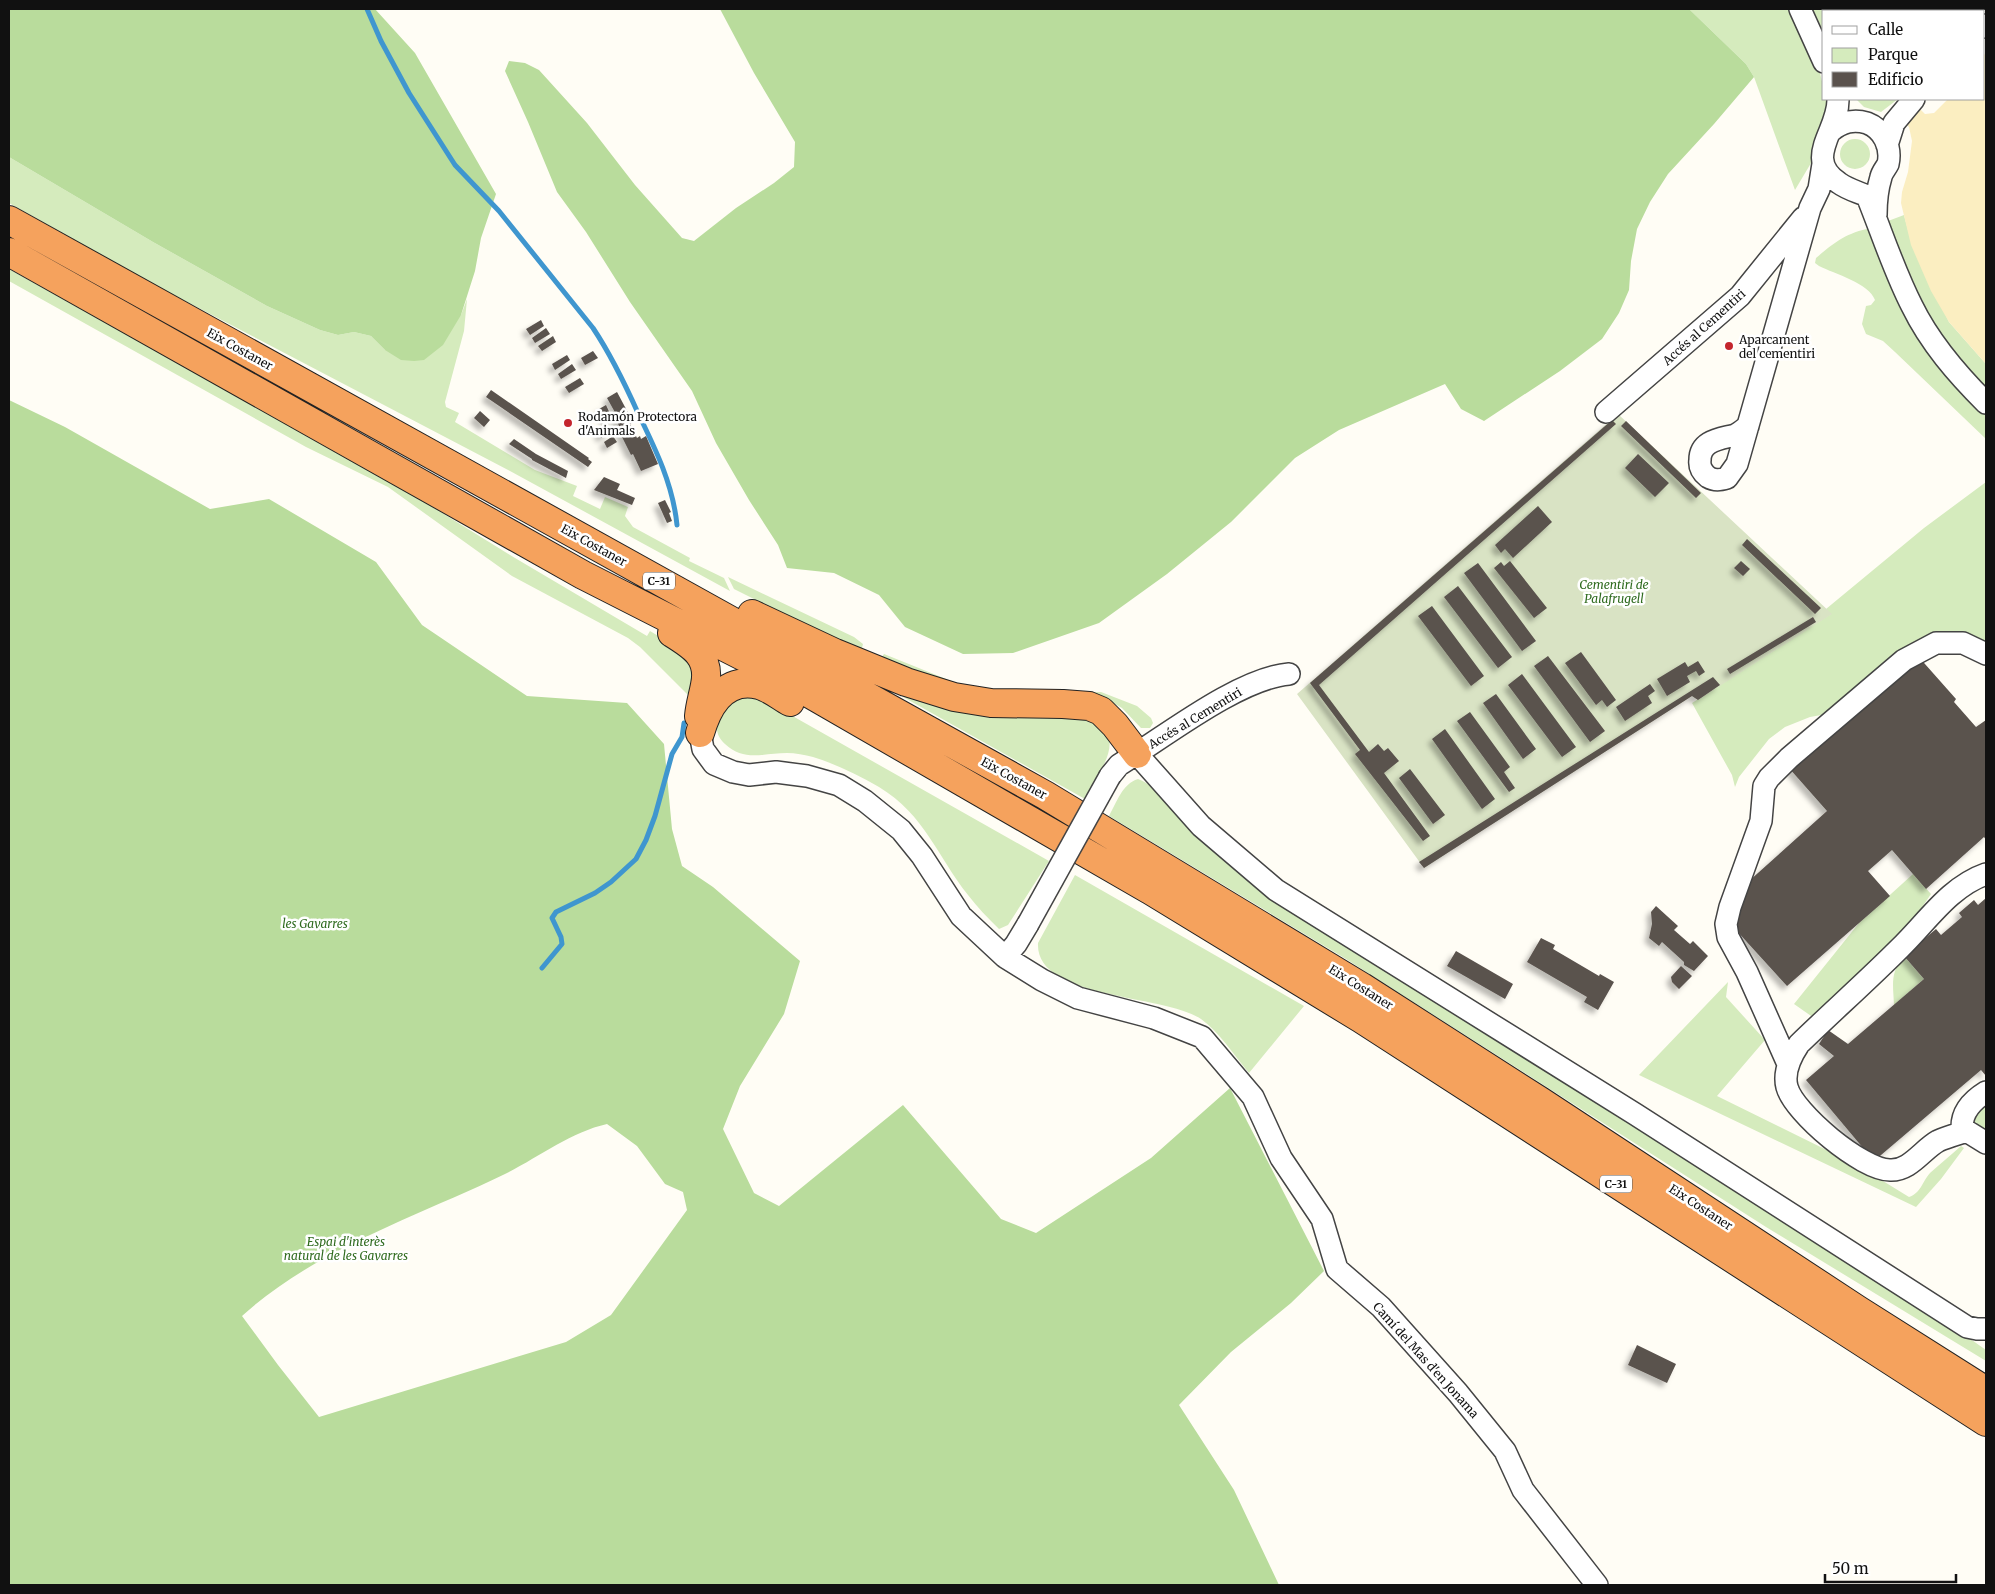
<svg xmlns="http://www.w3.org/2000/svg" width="1995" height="1594" viewBox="0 0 1995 1594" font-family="Merriweather,serif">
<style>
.green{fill:#d5ebbd}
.forest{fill:#b9dc9c;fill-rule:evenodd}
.sand{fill:#fbeec1}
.cemetery{fill:#d9e3c4}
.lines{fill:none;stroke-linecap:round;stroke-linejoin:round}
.stream{stroke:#3f96cf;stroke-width:5}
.building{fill:#5a524d;filter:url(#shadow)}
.minor-casing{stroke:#444;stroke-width:24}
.highway-casing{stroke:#222;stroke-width:30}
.minor{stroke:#fff;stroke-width:21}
.highway{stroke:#f5a25d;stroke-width:28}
.minor-bridge-casing{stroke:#444;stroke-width:24;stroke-linecap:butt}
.minor-bridge{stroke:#fff;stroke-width:21}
.poi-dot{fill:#c4262e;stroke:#fff;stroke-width:2}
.labels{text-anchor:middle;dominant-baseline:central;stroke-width:5;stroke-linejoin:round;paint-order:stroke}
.shield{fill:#fff;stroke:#585858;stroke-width:1}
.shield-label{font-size:11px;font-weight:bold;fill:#111}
.street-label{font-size:12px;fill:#111;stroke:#fff}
.poi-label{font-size:12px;fill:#111;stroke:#fff;text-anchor:start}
.park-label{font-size:12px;font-style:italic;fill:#2f6b1f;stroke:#fff}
</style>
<defs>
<filter id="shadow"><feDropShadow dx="-4.5" dy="4.5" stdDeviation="2.5" flood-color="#0004"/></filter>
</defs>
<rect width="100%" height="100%" fill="#fffdf5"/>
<!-- green -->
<path class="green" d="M 1689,9 L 1791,9 C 1804,37 1824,67 1824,99 L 1828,99 L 1827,111 L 1821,123 L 1815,141 L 1814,158 L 1795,190 L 1754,77 L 1746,64 Z
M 1813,9 L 1972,9 L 1970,11 L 1824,11 L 1824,34 Z
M 1856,99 L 1898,99 L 1881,112 L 1864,107 Z
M1840 154a15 15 0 1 1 30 0a15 15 0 1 1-30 0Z
M 9,157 L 153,242 L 267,306 L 320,330 L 338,335 L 354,332 L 371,336 L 385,350 L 461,315 L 467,299 L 464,331 L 445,402 L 446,407 L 459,413 L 455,422 L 535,470 L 577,486 L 573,496 L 600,509 L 605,497 L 628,507 L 625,516 L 633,527 L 690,558 L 689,561 L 724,578 L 730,591 L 510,471 L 149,282 L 9,203 Z
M 1904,215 L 1912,245 L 1949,322 L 1986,364 L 1986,390 C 1938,337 1911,290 1888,221 Z
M 1871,228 L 1947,374 L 1986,414 L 1986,439 L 1895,352 L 1883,341 L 1866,334 L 1862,324 L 1866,306 L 1871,305 L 1875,300 C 1869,283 1835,274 1819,266 L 1815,263 L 1816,258 C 1835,242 1846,233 1871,228 Z
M 9,269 L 405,490 L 515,558 L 647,636 L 650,631 L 675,646 L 696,664 L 693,700 L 640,647 L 628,638 L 512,576 L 388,487 L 306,447 L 9,281 Z
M 1986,482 L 1986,642 C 1964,630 1943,630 1921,639 L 1827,714 L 1810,717 L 1785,727 L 1769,739 L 1739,777 L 1735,787 L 1732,775 L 1692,703 L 1831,614 L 1826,609 L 1924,528 Z
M 728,577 L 854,637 L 863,644 L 862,648 L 859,649 L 808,626 L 734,589 Z
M 884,654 L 961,685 L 978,689 L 1027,693 L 1101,692 L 1137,706 L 1151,718 L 1153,723 L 1150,728 L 1141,728 L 1122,708 L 1101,696 L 1090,694 L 1006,695 L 977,691 L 943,682 L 886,660 L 882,657 Z
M 896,693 L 1088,716 C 1094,721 1105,728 1108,735 C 1116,753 1093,783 1085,799 Z
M 737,696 L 759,697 L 1049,861 L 1008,925 L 999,929 C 988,918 977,907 968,895 C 937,856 925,815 879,787 C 858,775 836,764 813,757 C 805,755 795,753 787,753 C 763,753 744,762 725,744 C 706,726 725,709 737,696 Z
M 1138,779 C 1160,787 1181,815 1197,832 L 1949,1324 L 1986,1350 L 1986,1361 L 1766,1227 L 1346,959 L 1109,816 C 1117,802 1122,784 1138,779 Z
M 1913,874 L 1931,894 L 1910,925 L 1814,1018 L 1794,1004 L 1859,923 Z
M 1075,875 L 1304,1006 L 1249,1073 C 1234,1055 1220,1033 1201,1019 C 1166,994 1035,1000 1038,943 Z
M 1904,956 L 1924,979 L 1894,1005 C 1893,983 1890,973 1904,956 Z
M 1728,982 L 1726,997 L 1765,1040 L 1717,1096 L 1857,1165 L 1909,1197 C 1921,1193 1922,1182 1930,1173 C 1940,1164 1951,1155 1961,1146 L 1964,1148 L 1941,1179 L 1916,1207 L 1639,1075 Z
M 1986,1099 L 1986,1136 L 1974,1125 L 1974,1119 Z"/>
<!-- forest -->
<path class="forest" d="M 9,9 L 375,9 L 415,53 L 496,194 L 481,238 L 475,271 L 461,315 L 443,345 L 424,360 L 414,361 L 401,360 L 385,350 L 371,336 L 354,332 L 338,335 L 320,330 L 267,306 L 153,242 L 9,157 Z
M 720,9 L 1689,9 L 1746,64 L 1754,77 L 1714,124 L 1668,174 L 1650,202 L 1637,229 L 1631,261 L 1629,290 L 1619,313 L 1602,339 L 1560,371 L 1484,421 L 1461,409 L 1445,384 L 1339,430 L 1295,458 L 1231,522 L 1167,574 L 1099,623 L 1013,653 L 963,654 L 905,627 L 879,595 L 834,573 L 787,568 L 778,545 L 749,500 L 716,443 L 692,391 L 630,302 L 586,232 L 557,192 L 528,122 L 505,71 L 509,61 L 525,63 L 539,70 L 587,123 L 635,185 L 682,238 L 694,241 L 736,208 L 774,183 L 794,167 L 795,142 L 754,73 Z
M 9,400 L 65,427 L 210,509 L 269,499 L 376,562 L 422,625 L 527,696 L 627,703 L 664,744 L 672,829 L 682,866 L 713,887 L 800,961 L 784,1014 L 740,1086 L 723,1129 L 754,1193 L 779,1206 L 903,1105 L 1001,1219 L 1036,1233 L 1151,1158 L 1230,1088 L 1324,1271 L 1291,1303 L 1231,1352 L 1179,1405 L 1234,1490 L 1279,1585 L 9,1585 ZM 607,1124 L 637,1146 L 665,1184 L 683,1192 L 687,1210 L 611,1315 L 566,1342 L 319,1417 L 278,1365 L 242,1316 C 316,1249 416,1217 505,1174 C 539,1157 571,1132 607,1124 Z"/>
<!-- sand -->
<path class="sand" d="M 1986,52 L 1986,364 L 1949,322 L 1931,291 L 1911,245 L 1901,203 L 1902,192 L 1908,172 L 1912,141 L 1909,127 L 1899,117 L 1912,101 L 1925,114 L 1934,113 L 1948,99 L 1984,99 L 1984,55 Z"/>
<!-- cemetery -->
<path class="cemetery" d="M 1618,414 L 1832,614 L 1698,700 L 1692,696 L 1424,868 L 1297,694 Z"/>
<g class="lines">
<!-- stream -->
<path class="stream" d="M 367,9 L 381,41 L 409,93 L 455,165 L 499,211 L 593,328 C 611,355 625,384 638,413 C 656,450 673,485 677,525
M 542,968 L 562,944 L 561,937 L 552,918 L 556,912 L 595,893 L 611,882 L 636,859 L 646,840 L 655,816 L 672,754 L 682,737 L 684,723"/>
</g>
<!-- building -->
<path class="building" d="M 541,320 L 544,326 L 530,335 L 526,329 Z
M 546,328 L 550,334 L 535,343 L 532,338 Z
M 553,336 L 556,342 L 542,351 L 538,346 Z
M 593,351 L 598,358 L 585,365 L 581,358 Z
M 567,355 L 570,360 L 555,370 L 552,364 Z
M 572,364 L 576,370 L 561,379 L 558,374 Z
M 580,378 L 584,384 L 569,393 L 565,387 Z
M 491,390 L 589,458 L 588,459 L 592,462 L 588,467 L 486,397 Z
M 617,392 L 633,422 L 630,424 L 637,438 L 640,436 L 641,439 L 646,436 L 658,464 L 641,471 L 633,454 L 631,455 L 618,429 L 620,428 L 615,417 L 617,416 L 607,398 Z
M 606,405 L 613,420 L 607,423 L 599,409 Z
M 480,411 L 490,420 L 484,427 L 474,418 Z
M 1612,420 L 1616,424 L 1319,685 L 1369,752 L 1378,744 L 1384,751 L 1388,748 L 1399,761 L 1384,773 L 1430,836 L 1423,841 L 1355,754 L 1360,750 L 1310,683 Z
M 1626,421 L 1701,493 L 1696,498 L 1621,426 Z
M 607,426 L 611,432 L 601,438 L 598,432 Z
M 613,436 L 617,442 L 607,448 L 604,442 Z
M 514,439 L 536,454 L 568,471 L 566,478 L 532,460 L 532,459 L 509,444 Z
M 1638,454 L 1669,483 L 1655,497 L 1625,468 Z
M 604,477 L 620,484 L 617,490 L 635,498 L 632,505 L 594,490 Z
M 665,500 L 671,512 L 669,513 L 672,521 L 667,523 L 658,503 Z
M 1538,506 L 1552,522 L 1513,558 L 1505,549 L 1501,553 L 1495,545 Z
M 1747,539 L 1821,608 L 1815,614 L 1742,545 Z
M 1510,561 L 1547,608 L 1534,618 L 1494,568 L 1501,562 L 1504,566 Z
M 1741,561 L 1750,569 L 1743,576 L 1734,568 Z
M 1478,563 L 1536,641 L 1522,651 L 1464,573 Z
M 1458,586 L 1512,657 L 1498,668 L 1444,597 Z
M 1432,606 L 1484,676 L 1471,686 L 1418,616 Z
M 1813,617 L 1816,622 L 1730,674 L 1727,669 Z
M 1581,652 L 1616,700 L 1607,707 L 1602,700 L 1596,705 L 1565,663 Z
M 1917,655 L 1956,699 L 1954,702 L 1976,727 L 1986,720 L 1986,840 L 1984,837 L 1926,889 L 1892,850 L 1868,871 L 1890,896 L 1787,986 L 1736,930 L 1739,890 L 1827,811 L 1789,768 Z
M 1548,656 L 1605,731 L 1590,742 L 1534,666 Z
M 1698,661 L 1705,672 L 1699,676 L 1696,671 L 1687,676 L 1690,682 L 1667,696 L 1657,679 L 1685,662 L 1688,667 Z
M 1522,674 L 1576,747 L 1562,757 L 1508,685 Z
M 1713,677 L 1720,685 L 1698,700 L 1692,696 L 1424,868 L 1419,862 Z
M 1650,684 L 1655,691 L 1648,696 L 1652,703 L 1625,721 L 1616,707 Z
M 1496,694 L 1536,749 L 1523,759 L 1483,703 Z
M 1470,712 L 1510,767 L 1504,772 L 1515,788 L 1509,792 L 1457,721 Z
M 1445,729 L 1495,799 L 1482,809 L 1432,739 Z
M 1410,769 L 1445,815 L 1433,824 L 1399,778 Z
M 1986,898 L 1986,1076 L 1981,1070 L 1874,1161 L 1806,1080 L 1834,1056 L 1819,1044 L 1828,1030 L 1848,1044 L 1924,979 L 1904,956 L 1936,929 L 1941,935 L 1962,917 L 1959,913 L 1974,900 L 1978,905 Z
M 1656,906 L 1678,926 L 1674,930 L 1690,944 L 1693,941 L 1708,956 L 1694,971 L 1684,965 L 1684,962 L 1662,942 L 1659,946 L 1649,938 L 1652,924 L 1651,912 Z
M 1541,938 L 1555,945 L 1553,949 L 1599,976 L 1600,974 L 1614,982 L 1598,1010 L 1584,1002 L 1587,997 L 1527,962 Z
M 1456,951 L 1513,984 L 1505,999 L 1447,966 Z
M 1681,966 L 1692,976 L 1679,989 L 1672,982 L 1671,977 Z
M 1637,1345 L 1676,1364 L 1667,1383 L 1628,1365 Z"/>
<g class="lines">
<!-- minor casing -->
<g class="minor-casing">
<path id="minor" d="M 1800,9 L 1824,62
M 1984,27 L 1986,25
M 1838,99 C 1839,131 1802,158 1839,183 C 1847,189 1858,192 1867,196 C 1882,233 1894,271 1912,306 C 1930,343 1957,374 1986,403
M 1831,131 C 1842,122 1853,119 1867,123 C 1883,129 1892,147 1888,164 C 1886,168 1882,172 1881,177 C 1877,190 1876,202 1876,215
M 1887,145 L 1894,123 L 1914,99
M 1606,412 L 1740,296 L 1803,218
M 1748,426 C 1744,429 1740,433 1735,435 C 1721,439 1700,440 1700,460 C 1699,467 1703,473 1708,477 C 1715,481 1720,480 1727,478 L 1737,464 L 1810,208 L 1819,189 L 1823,164
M 700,733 L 703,749 L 714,764 L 733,772 L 749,775 L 776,772 L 807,776 L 839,785 L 865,801 L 901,830 L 922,856 L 961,916 L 1005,957 L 1016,944 L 1028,924
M 1137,754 L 1201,826 L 1276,890 L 1635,1114 L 1967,1327 L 1977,1329 L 1986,1329
M 1110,776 L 1119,765 C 1163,738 1239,678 1289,674
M 1005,957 L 1042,980 L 1078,998 L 1154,1018 L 1202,1037 L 1253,1097 L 1281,1158 L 1322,1219 L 1337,1269 L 1381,1307 L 1458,1393 L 1505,1451 L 1523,1490 L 1597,1585
M 1788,1064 L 1747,972 L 1728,937 L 1726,924 L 1730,907 L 1761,821 L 1764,786 L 1769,778 L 1789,758 L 1904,660 L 1936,643 L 1963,643 L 1986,654
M 1986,1092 C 1973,1100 1962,1111 1962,1127 L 1965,1130 L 1986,1143
M 1967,1131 C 1958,1134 1947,1137 1938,1141 C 1922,1150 1910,1171 1890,1170 C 1862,1170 1794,1113 1787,1087 C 1783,1072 1791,1056 1799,1044 C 1832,1012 1867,981 1900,948 C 1927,922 1949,887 1986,874"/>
</g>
<!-- highway casing -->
<g class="highway-casing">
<path id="highway" d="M 9,220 L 1045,795 L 1362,987 L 1540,1101 L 1858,1310 L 1986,1391
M 9,252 L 583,575 L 760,665 L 1150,890 L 1360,1018 L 1986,1422
M 752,614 L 835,653 L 906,682 L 954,697 L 991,703 L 1063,704 L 1089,706 L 1101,711 L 1115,725 L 1137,754
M 672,633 C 693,646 711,657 705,685 C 703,696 700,705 699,716
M 700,733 C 708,705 725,676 759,685 C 770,688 781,697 790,702"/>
</g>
<!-- minor -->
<use href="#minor" class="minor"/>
<!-- highway -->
<use href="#highway" class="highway"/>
<!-- minor-bridge casing -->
<g class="minor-bridge-casing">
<path id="minor-bridge" d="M 1028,924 L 1110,776"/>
</g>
<!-- minor-bridge -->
<use href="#minor-bridge" class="minor-bridge"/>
</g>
<!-- markers -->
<g class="poi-dot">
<circle cx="1729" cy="346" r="5"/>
<circle cx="568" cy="423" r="5"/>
</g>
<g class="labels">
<!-- shield labels -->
<g class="shield">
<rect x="643" y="572.5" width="32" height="17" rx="4"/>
<rect x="1600" y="1175.5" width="32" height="17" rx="4"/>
</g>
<g class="shield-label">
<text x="659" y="581">C-31</text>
<text x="1616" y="1184">C-31</text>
</g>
<!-- street labels -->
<g class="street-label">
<text transform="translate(1704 327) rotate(-42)">Accés al Cementiri</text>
<text transform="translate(240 349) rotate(29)">Eix Costaner</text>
<text transform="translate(594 545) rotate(29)">Eix Costaner</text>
<text transform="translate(1195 718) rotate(-31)">Accés al Cementiri</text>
<text transform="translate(1014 778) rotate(29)">Eix Costaner</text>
<text transform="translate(1361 987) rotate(32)">Eix Costaner</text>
<text transform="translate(1701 1207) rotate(33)">Eix Costaner</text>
<text transform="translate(1426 1360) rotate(48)">Camí del Mas d'en Jonama</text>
</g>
<!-- poi labels -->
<g class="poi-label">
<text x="1739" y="339">Aparcament<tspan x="1739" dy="14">del cementiri</tspan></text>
<text x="578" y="416">Rodamón Protectora<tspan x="578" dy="14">d'Animals</tspan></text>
</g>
<!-- park labels -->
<g class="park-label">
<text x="1614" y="584">Cementiri de<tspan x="1614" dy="14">Palafrugell</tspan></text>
<text x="315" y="923">les Gavarres</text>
<text x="346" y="1241">Espai d'interès<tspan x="346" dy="14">natural de les Gavarres</tspan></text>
</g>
</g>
<!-- border -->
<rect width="1995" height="1594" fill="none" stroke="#111111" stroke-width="20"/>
<!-- legend -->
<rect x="1822" y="10" width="162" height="90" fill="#ffffff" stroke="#a0a0a0"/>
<rect x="1832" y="26" width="25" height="8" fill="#ffffff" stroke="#a0a0a0"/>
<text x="1868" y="35" font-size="15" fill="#111111">Calle</text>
<rect x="1832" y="48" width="25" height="15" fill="#d5ebbd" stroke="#a0a0a0"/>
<text x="1868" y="60" font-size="15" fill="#111111">Parque</text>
<rect x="1832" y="72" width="25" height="15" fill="#5a524d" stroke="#a0a0a0"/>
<text x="1868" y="85" font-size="15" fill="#111111">Edificio</text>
<!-- scale -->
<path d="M1825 1574v8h131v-8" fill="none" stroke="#111111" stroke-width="2.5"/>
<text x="1832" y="1574" font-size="15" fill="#111111" stroke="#ffffff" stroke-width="4" paint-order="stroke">50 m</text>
</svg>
